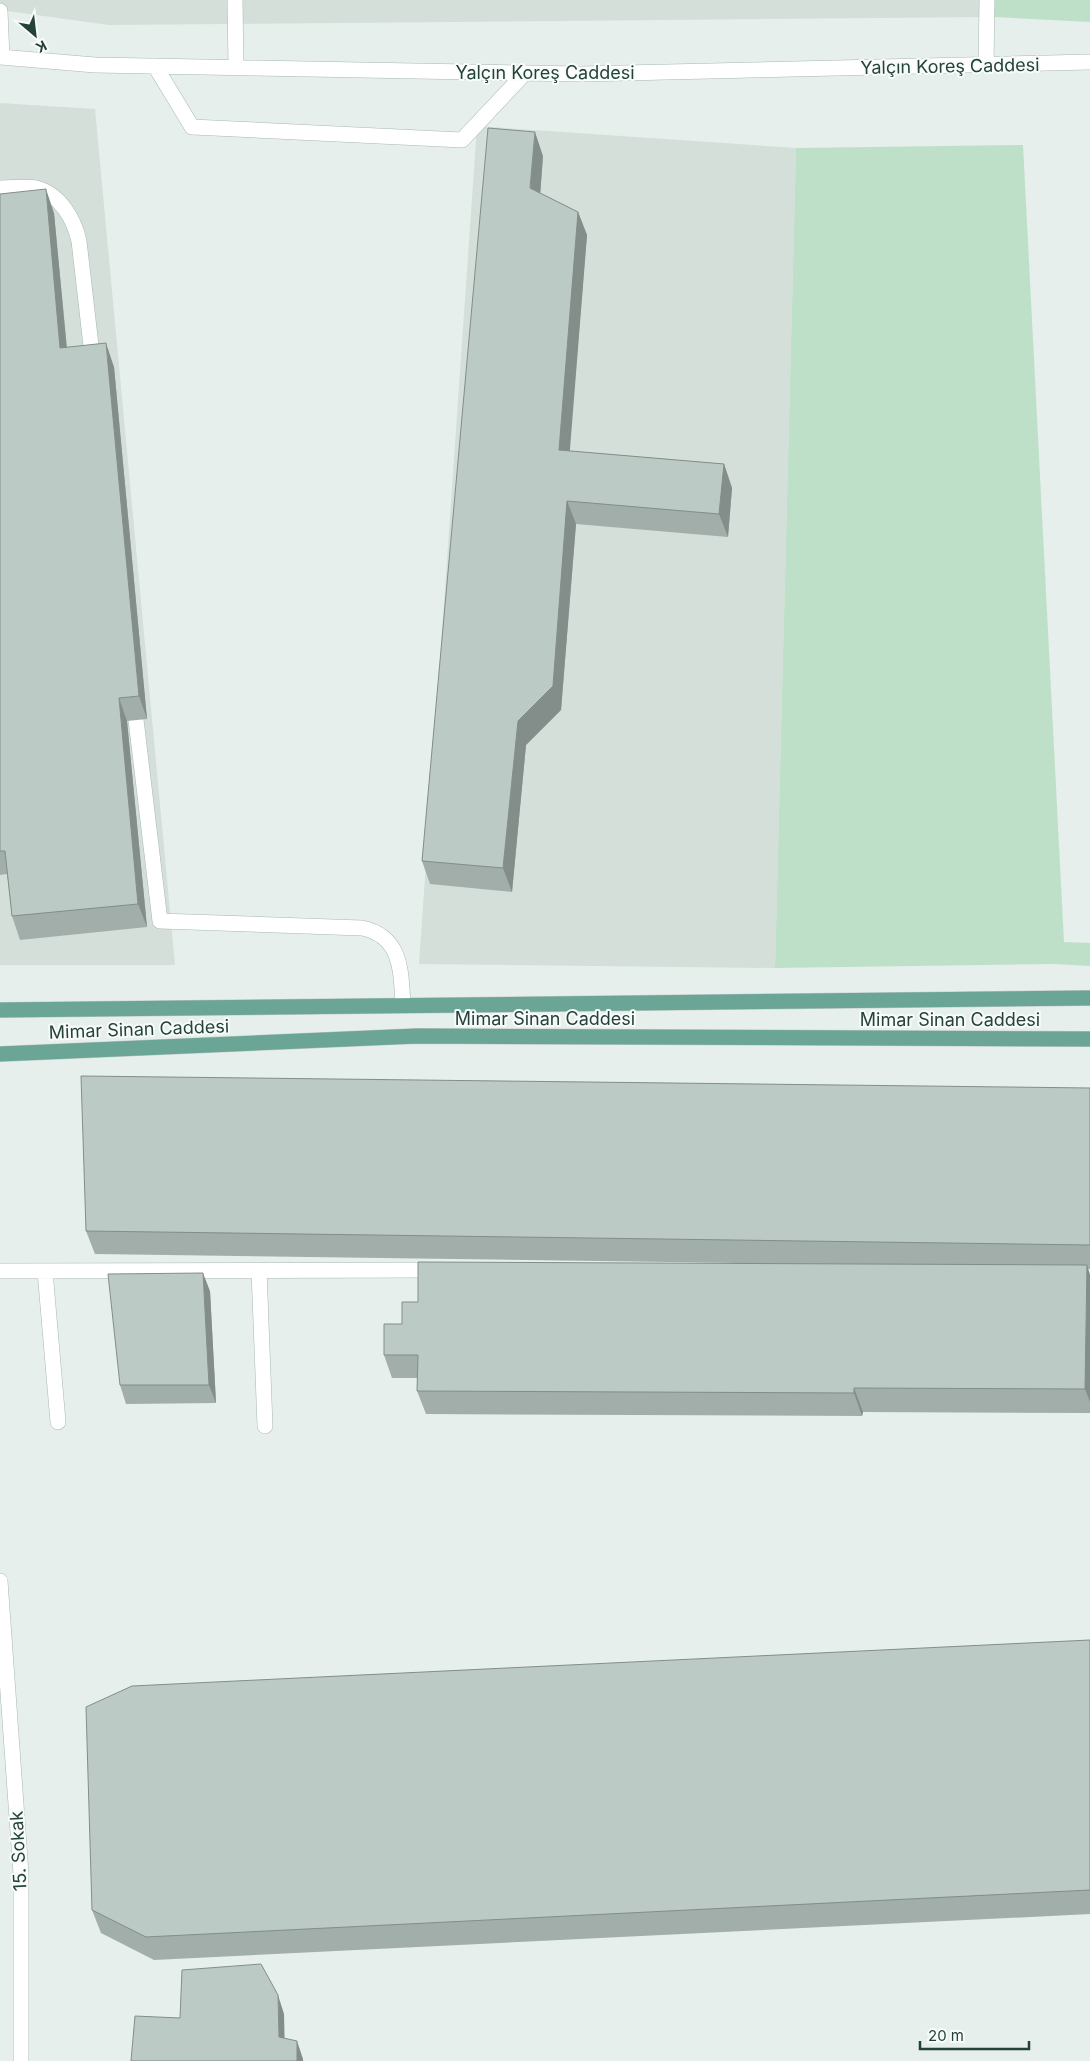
<svg xmlns="http://www.w3.org/2000/svg" width="1090" height="2061" font-family="Inter,sans-serif">
  <style>
    .built { fill: #d4dfda }
    .green { fill: #bfe0c8 }
    .lines { fill: none; stroke-linecap: round; stroke-linejoin: round }
    .minor-casing { stroke: #a8b8b2; stroke-width: 16 }
    .major-casing { stroke: #c2cac8; stroke-width: 16 }
    .minor { stroke: #fff; stroke-width: 15 }
    .major { stroke: #6aa596; stroke-width: 15 }
    .wall { fill: #a1aea9 }
    .shaded-wall { fill: #838d89 }
    .building { fill: #bbcac4; stroke: #838d89 }
    .labels { text-anchor: middle; dominant-baseline: central; stroke-width: 4; stroke-linejoin: round; paint-order: stroke }
    .street-label { font-size: 18px; fill: #24423a; stroke: #f7fbf9 }
  </style>
  <rect width="100%" height="100%" fill="#e6efeb"/>
  <path class="built" d="M0 0H993L994 17 109 25 0 10Z
    M0 103 95 109 175 965H0Z
    M477 126 796 148 775 968 419 964Z"/>
  <path class="green" d="M993 0H1090V22L994 17Z
    M1023 145 1064 942 1090 943V966L1054 964 775 968 796 148Z"/>
  <g class="lines">
    <defs>
      <path id="minor" d="M235 0 236 68
        M0 11 2 57
        M0 57 95 65 581 74 1090 62
        M986 65 987 0
        M155 66 192 127 462 140 525 73
        M0 188C11 188 25 186 36 188 60 194 74 219 79 241L93 363
        M136 720 160 921 362 928C402 936 401 972 403 1005
        M259 1270 265 1426
        M0 1271 439 1270
        M45 1271 58 1422
        M0 1581 21 1874V2061"/>
      <path id="major" d="M0 1010 1090 998
        M0 1054 417 1036 1090 1039"/>
    </defs>
    <use href="#minor" class="minor-casing"/>
    <use href="#major" class="major-casing"/>
    <use href="#minor" class="minor"/>
    <use href="#major" class="major"/>
  </g>
  <path class="wall" d="M543 156 540 193 578 212 587 235 569 451 724 464 732 488 728 537 576 524 561 710 526 745 512 892 430 884 422 861Z
    M0 194 54 213 67 348 114 367 147 719 127 721 147 927 20 940 12 916 7 874 0 875Z
    M1090 1088V1269H1088L1090 1275V1413L863 1412 862 1416 426 1414 417 1391V1378H392L384 1355 402 1324 418 1302 738 1263 95 1254 86 1231Z
    M210 1291 216 1403 126 1404 120 1385Z
    M1090 1640V1914L154 1960 101 1933 92 1910Z"/>
  <path class="shaded-wall" d="M535 132 543 156 539 211 530 188Z
    M46 189 54 213 69 372 60 348Z
    M578 212 587 235 568 474 559 450Z
    M106 343 114 367 147 719 139 696Z
    M724 464 732 488 728 537 719 514Z
    M567 501 576 524 561 710 526 745 512 892 503 868 518 721Z
    M119 698 127 721 147 927 138 904Z
    M1087 1265 1090 1275V1402L1085 1389Z
    M203 1273 210 1291 216 1403 209 1385Z
    M854 1388 863 1412 862 1416 854 1393Z
    M278 1995 284 2014 285 2056 279 2037Z
    M297 2041 303 2059V2061H297Z"/>
  <path class="building" d="M488 128 535 132 530 188 578 212 559 450 724 464 719 514 567 501 553 686 518 721 503 868 422 861Z
    M46 189 60 348 106 343 139 696 119 698 138 904 12 916 5 851H0V194Z
    M81 1076 1090 1088V1245L86 1231Z
    M418 1262 1087 1265 1085 1389 854 1388V1393L417 1391 418 1355H384V1324H402V1302H418Z
    M203 1273 209 1385H120L108 1274Z
    M1090 1640V1890L146 1937 92 1910 86 1707 132 1686Z
    M261 1964 278 1995 279 2037 297 2041V2061H131L135 2016 180 2018 182 1970Z"/>
  <g class="labels">
    <g class="street-label">
      <text transform="translate(950 66) rotate(-1)">Yalçın Koreş Caddesi</text>
      <text x="545" y="72">Yalçın Koreş Caddesi</text>
      <text x="545" y="1018">Mimar Sinan Caddesi</text>
      <text x="950" y="1019">Mimar Sinan Caddesi</text>
      <text transform="translate(139 1029) rotate(-2)">Mimar Sinan Caddesi</text>
      <text transform="translate(18 1851) rotate(-93)">15. Sokak</text>
    </g>
  </g>
  <g transform="translate(35 35) rotate(152)" stroke="#f7fbf9" stroke-width="4" paint-order="stroke">
  <path d="M0-4L9 19L0 12L-9 19Z" fill="#24423a"/>
  <text y="-8" font-size="14" font-weight="bold" text-anchor="middle" fill="#24423a">K</text>
  </g>
  <path d="M920 2041v8h109v-8" fill="none" stroke="#24423a" stroke-width="2.5"/>
  <text x="928" y="2041" font-size="15" fill="#24423a" stroke="#f7fbf9" stroke-width="4" paint-order="stroke">20 m</text>
</svg>
